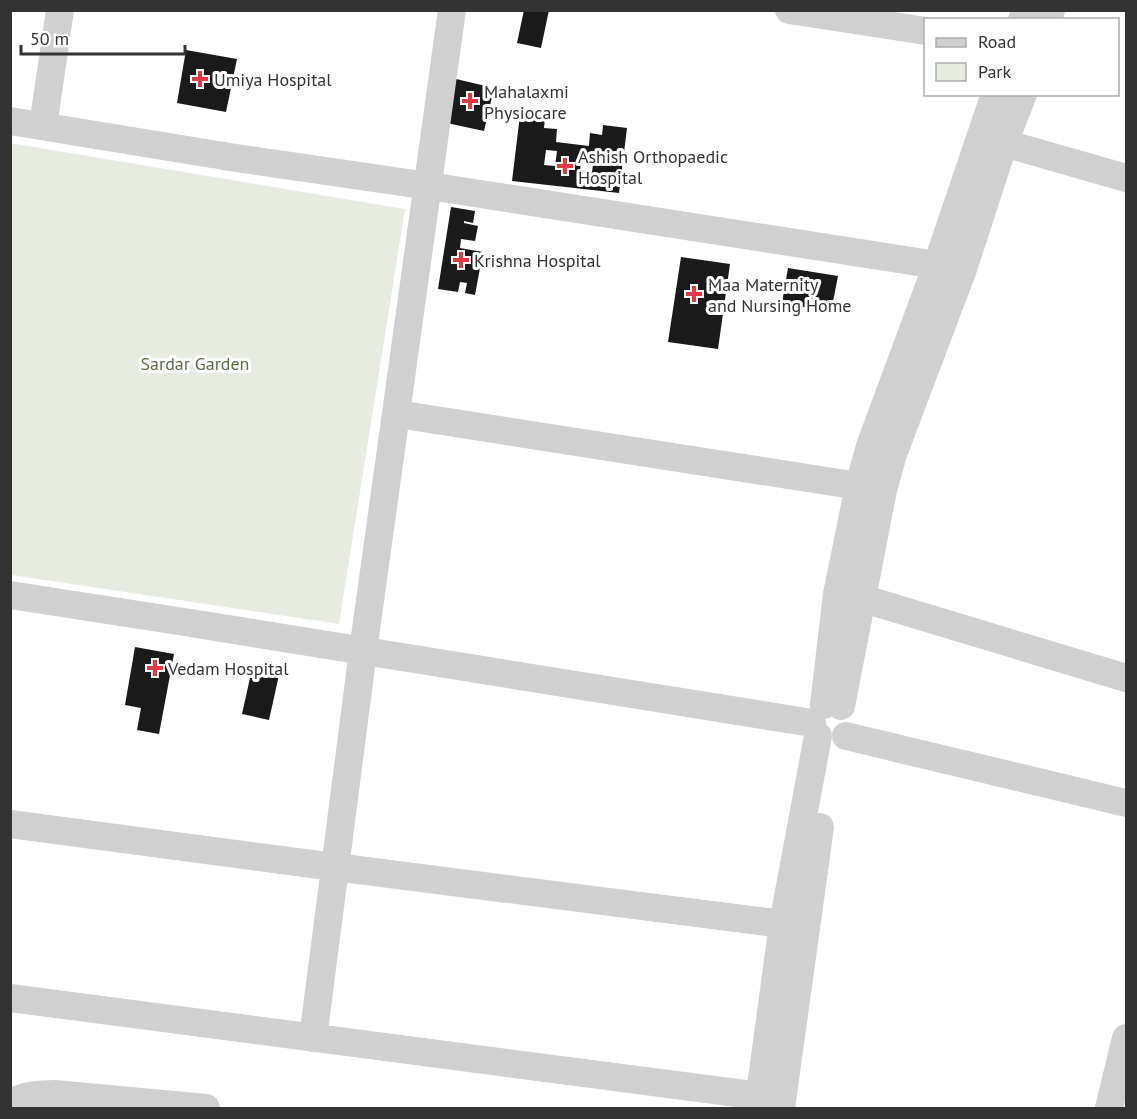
<svg xmlns="http://www.w3.org/2000/svg" width="1137" height="1119" font-family="'PT Sans',sans-serif">
  <style>
    .green { fill: #e6ecdf }
    .building { fill: #1a1a1a; fill-rule: evenodd }
    .lines { fill: none; stroke-linecap: round; stroke-linejoin: round }
    .minor { stroke: #d0d0d0; stroke-width: 28 }
    .poi-dot { fill: #e63946; stroke: #fff; stroke-width: 2 }
    .labels { text-anchor: middle; dominant-baseline: central; stroke-width: 6; stroke-linejoin: round; paint-order: stroke }
    .poi-label { font-size: 18px; fill: #333; stroke: #fff; text-anchor: start }
    .park-label { font-size: 18px; fill: #56703f; stroke: #fff }
  </style>
  <rect width="100%" height="100%" fill="#fff"/>
  <path class="green" d="M10 143 405 209 339 624 11 575Z"/>
  <path class="building" d="M524 10H549L541 48 517 43Z
    M186 50 237 59 226 112 177 103Z
    M452 78 494 88 484 131 442 122Z
    M520 115 545 118 544 128 557 129 556 142 589 146 590 133 602 135 603 125 627 128 619 193 512 181ZM546 150 557 151 555 166 544 165ZM582 155 594 157 592 172 580 170Z
    M451 207 475 211 473 223 464 221V223L478 226 475 241 461 239 460 248 483 252 475 295 465 293 467 283 460 282 458 292 438 289Z
    M681 257 730 264 718 349 668 342Z
    M788 268 838 276 831 312 782 303Z
    M135 647 174 654 159 734 137 730 141 708 125 705Z
    M252 669 279 675 269 720 242 714Z"/>
  <g class="lines">
    <path class="minor" d="M789 10 926 31
      M1022 20 1025 10
      M1048 20 1051 10
      M10 121 236 158 429 186 963 269
      M43 126 60 10
      M1004 143 1126 178
      M397 414 878 489
      M10 595 178 621 812 723
      M861 598 1126 678
      M824 705 837 594 859 486 870 446 937 265 995 94
      M841 706 883 490 893 454 963 269 1004 143 1023 94
      M846 736 1126 803
      M10 824 335 867 783 924
      M10 998 760 1096
      M313 1038 363 651 452 10
      M10 1103C24 1095 40 1094 55 1094L206 1108
      M758 1108 783 924 818 736
      M781 1108 820 827
      M1109 1108 1126 1038"/>
  </g>
  <g class="poi-dot">
    <path d="M197 70h6v6h6v6h-6v6h-6v-6h-6v-6h6z"/>
    <path d="M467 92h6v6h6v6h-6v6h-6v-6h-6v-6h6z"/>
    <path d="M562 157h6v6h6v6h-6v6h-6v-6h-6v-6h6z"/>
    <path d="M458 251h6v6h6v6h-6v6h-6v-6h-6v-6h6z"/>
    <path d="M691 285h6v6h6v6h-6v6h-6v-6h-6v-6h6z"/>
    <path d="M152 659h6v6h6v6h-6v6h-6v-6h-6v-6h6z"/>
  </g>
  <g class="labels">
    <g class="poi-label">
      <text x="214" y="79">Umiya Hospital</text>
      <text x="484" y="91">Mahalaxmi<tspan x="484" dy="21">Physiocare</tspan></text>
      <text x="578" y="156">Ashish Orthopaedic<tspan x="578" dy="21">Hospital</tspan></text>
      <text x="474" y="260">Krishna Hospital</text>
      <text x="708" y="284">Maa Maternity<tspan x="708" dy="21">and Nursing Home</tspan></text>
      <text x="168" y="668">Vedam Hospital</text>
    </g>
    <g class="park-label">
      <text x="195" y="363">Sardar Garden</text>
    </g>
  </g>
  <rect width="1137" height="1119" fill="none" stroke="#333333" stroke-width="24"/>
  <rect x="924" y="18" width="195" height="78" fill="#ffffff" stroke="#adadad" stroke-width="1.5"/>
  <rect x="936" y="38" width="30" height="9" fill="#d0d0d0" stroke="#adadad" stroke-width="1.5"/>
  <text x="978" y="48" font-size="18" fill="#333333">Road</text>
  <rect x="936" y="63" width="30" height="18" fill="#e6ecdf" stroke="#adadad" stroke-width="1.5"/>
  <text x="978" y="78" font-size="18" fill="#333333">Park</text>
  <path d="M21 45v9h164v-9" fill="none" stroke="#333333" stroke-width="3"/>
  <text x="30" y="45" font-size="18" fill="#333333" stroke="#ffffff" stroke-width="4.5" paint-order="stroke">50 m</text>
</svg>
